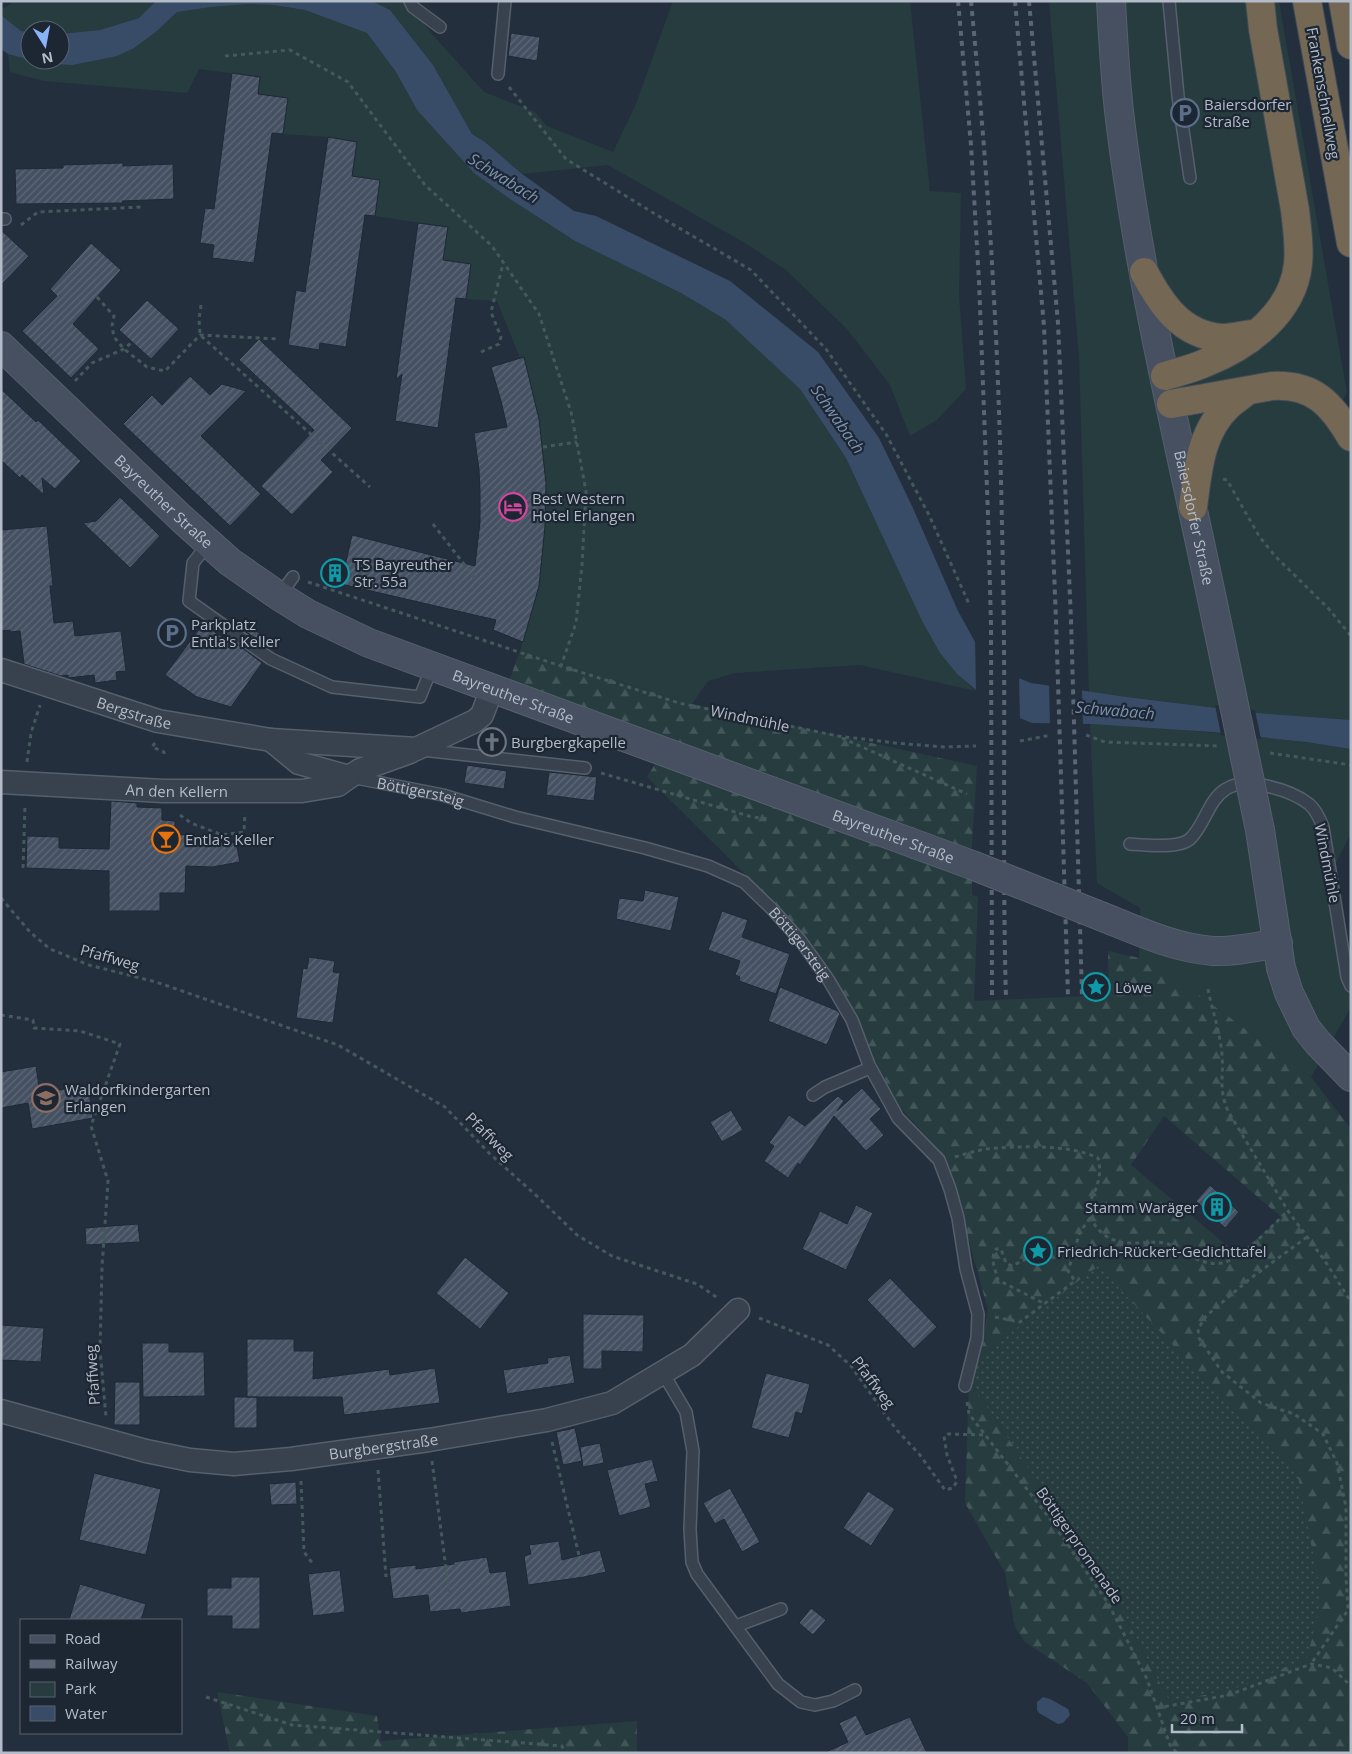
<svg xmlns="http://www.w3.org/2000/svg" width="1352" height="1754" font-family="'Open Sans',sans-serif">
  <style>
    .green { fill: #263c3f }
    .forest { fill: url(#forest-firs); fill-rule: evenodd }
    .garden { fill: url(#garden-dots) }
    .water { fill: #394c67 }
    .pier { fill: #242f3e }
    .building { fill: url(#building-hatch); stroke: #1f2835 }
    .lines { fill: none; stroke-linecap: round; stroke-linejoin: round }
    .lane-casing { stroke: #565f6c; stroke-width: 14 }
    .street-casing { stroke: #565f6c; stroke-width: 25 }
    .secondary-casing { stroke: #565f6c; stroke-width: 30 }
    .highway-casing { stroke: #434c59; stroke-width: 30 }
    .path { stroke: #44595c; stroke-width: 3; stroke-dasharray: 4 4; stroke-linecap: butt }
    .lane { stroke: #38414e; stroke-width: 11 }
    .street { stroke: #38414e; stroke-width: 22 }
    .secondary { stroke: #465061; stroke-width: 28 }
    .highway { stroke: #746855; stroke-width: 28 }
    .rail { stroke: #5a6575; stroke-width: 4; stroke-dasharray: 5 5; stroke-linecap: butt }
    .secondary-bridge-casing { stroke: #565f6c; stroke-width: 30; stroke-linecap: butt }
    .secondary-bridge { stroke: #465061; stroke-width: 28 }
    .labels { text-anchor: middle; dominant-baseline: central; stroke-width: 4.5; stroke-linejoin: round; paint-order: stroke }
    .street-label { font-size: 15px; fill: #b4bcc9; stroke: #1d2633 }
    .poi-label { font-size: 15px; fill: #b4bcc9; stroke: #1d2633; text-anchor: start }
    .water-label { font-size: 16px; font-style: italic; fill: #7c92b1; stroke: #1d2633 }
  </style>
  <defs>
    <pattern id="forest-firs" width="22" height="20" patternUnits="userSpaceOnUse" patternTransform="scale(1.25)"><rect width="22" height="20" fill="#263c3f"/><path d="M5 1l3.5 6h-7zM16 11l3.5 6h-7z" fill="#435659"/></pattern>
    <pattern id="garden-dots" width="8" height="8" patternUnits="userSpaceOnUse" patternTransform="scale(1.25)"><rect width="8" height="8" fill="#263c3f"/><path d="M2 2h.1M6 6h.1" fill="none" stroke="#435659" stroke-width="1.8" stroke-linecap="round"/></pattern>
    <pattern id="building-hatch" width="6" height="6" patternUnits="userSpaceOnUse" patternTransform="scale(1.25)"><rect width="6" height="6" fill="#455162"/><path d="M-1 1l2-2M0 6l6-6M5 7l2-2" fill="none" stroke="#5d6877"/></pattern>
  </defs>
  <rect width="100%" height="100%" fill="#242f3e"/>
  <path class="green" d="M15 1H156L139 18 100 30 60 34V30L21 31 1 15V10Z
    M372 1H407L432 34 484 92 535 112 547 126 613 152 636 104 673 1H910L930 191 961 193 959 296 966 389 937 420 910 436 890 385 847 329 786 270 745 243 608 165 522 174 485 142 472 134 433 65 390 10Z
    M1049 1H1279L1347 393 1339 406 1351 457V720L1257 713 1089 692 1079 357Z
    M248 4 274 5 305 10 367 33 396 72 417 110 474 173 507 197 575 241 681 293 726 320 767 356 800 389 846 458 922 621 940 653 957 674 976 691 860 665 735 673 708 681 692 704 520 651 539 586 545 526 546 483 539 419 524 357 520 358 497 301 466 299 471 264 443 260 448 227 375 216 352 176 357 142 328 137 283 134 288 99 258 94 260 77 199 69 187 93 44 81 10 72 8 54 45 64 73 65 88 62 157 31 177 12 211 7Z
    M1090 724C1177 729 1264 735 1351 749V833L1330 875 1351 992V1007L1311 1077 1195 992 1139 958 1140 908 1097 883Z"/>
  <path class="forest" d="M520 651 692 704 977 766 972 845V895L978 897 974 1001 1109 995 1108 951 1139 958 1195 992 1311 1077 1351 1129V1753H1128V1737L1087 1683 1025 1642 1015 1627 1005 1573 965 1503 969 1380 1115 1597 1170 1702 1099 1266 980 1356 988 1310 946 1158 897 1104 824 964 752 881 647 777 669 742 509 681ZM1164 1116 1281 1217 1238 1255 1131 1165Z
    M217 1692 377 1716 381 1741 637 1721V1753H230Z"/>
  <path class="garden" d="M1098 1266 1298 1477 1322 1599 1307 1658 1234 1689 1170 1702 1115 1597 969 1380 980 1356Z"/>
  <path class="water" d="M156 1H372L390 10 433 65 472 134 485 142 522 174 574 211 596 216 730 281 818 352 879 438 912 506 958 611 975 642 1004 672 1031 683 1127 697 1257 713 1351 720V749L1306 742 1213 732 1090 724 1032 723 1000 710 957 674 940 653 922 621 846 458 800 389 726 320 681 293 575 241 507 197 474 173 417 110 396 72 367 33 305 10 274 5 248 4 211 7 177 12 157 31 134 48 117 56 73 65 45 64 8 54 1 49V15L21 31 30 32V60H60V34L100 30 139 18Z
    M1043 1697 1050 1699 1068 1709 1070 1715 1063 1723 1058 1724 1039 1713 1037 1710V1702Z"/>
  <path class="pier" d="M975 637 1005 670 1019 676 1020 721 998 712 976 694Z
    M1049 683 1082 688 1083 726 1050 725Z
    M1215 705 1255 710 1261 739 1221 735Z"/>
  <path class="building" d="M511 33 540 37 537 61 508 56Z
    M232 73 260 77 258 94 288 98 283 134 272 133 254 263 212 258 214 245 200 243 205 208 214 209Z
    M328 137 357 142 352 176 380 180 375 216 365 215 346 347 320 343 319 350 288 345 296 290 305 292Z
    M123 163V166L173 164 174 199 122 201 123 203 16 204 15 169 63 168V165Z
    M418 223 448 227 443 260 471 264 466 299 456 298 438 428 395 421 402 374 396 380Z
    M1 230 29 256 1 285Z
    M91 243 121 270 73 324 99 349 71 378 22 331 57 296 50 289Z
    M147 300 179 329 151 359 119 330Z
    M259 339 352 428 321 460 333 472 292 515 261 486 314 430 239 360Z
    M524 357 539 419 546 483 545 526 539 586 523 642 493 630 496 620 341 584 352 535 475 566 480 522V491L479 470 474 433 507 427 501 401 491 367Z
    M190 376 210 395 222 384 246 391 201 436 261 494 230 526 123 424 152 395 162 405Z
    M1 389 36 422 38 420 81 461 55 489 42 478 44 495 22 475 20 478 1 460Z
    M120 497 160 536 130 568 83 523 96 521Z
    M47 526 53 586H50L54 623 73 621 75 636 121 631 126 671 116 672 117 680 95 683 94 675 68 678V675L61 676 24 664 20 631 10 632V630L1 631V530Z
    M203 624 234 645 236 643 262 663 231 707 197 697 165 675Z
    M248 626 270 640 266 646 245 631Z
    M467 765 507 771 504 789 464 783Z
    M549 772 597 777 594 801 546 795Z
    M111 801 137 803V807L162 808V820L175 821V834L187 835V845L212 842V846L236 842 240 862 212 867 186 866 185 893H160V911H109V871L26 868 27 836 59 837V848L109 849Z
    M645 890 679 897 671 931 616 919 619 898 643 901Z
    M722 911 748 920 742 937 790 954 776 994 739 981 740 977 735 975 740 961 708 950Z
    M309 957 335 961 333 972 340 973 333 1023 296 1018 303 968 307 969Z
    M780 987 838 1011 840 1014 827 1045 768 1021Z
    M36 1066 40 1093 88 1085 93 1118 32 1129 28 1103 1 1108V1072Z
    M862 1088 881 1109 870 1119 884 1135 866 1151 834 1116 800 1165 798 1163 788 1178 764 1161 774 1146 769 1143 789 1115 805 1126 838 1096 844 1101 837 1111Z
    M731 1110 743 1130 722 1142 710 1122Z
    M1210 1185 1239 1212 1225 1228 1196 1201Z
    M856 1205 873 1213 846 1270 802 1249 820 1211 847 1224Z
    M138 1224 140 1242 86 1245 85 1228Z
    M465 1257 509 1293 480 1329 436 1293Z
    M890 1278 937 1327 914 1349 867 1300Z
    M583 1314 644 1315 643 1352 602 1351V1369H583Z
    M1 1325 44 1328 41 1362 1 1360Z
    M247 1339H294V1351H314L313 1379 389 1369 390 1375 435 1368 440 1403 344 1415 342 1397H247Z
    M142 1343H169V1352H204L205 1396 143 1397Z
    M570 1355 575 1383 507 1394 503 1370 548 1363 547 1358Z
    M766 1373 810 1384 802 1414 796 1412 789 1438 751 1428Z
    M115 1382H140V1425H114Z
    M234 1397H257V1428H234Z
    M575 1428 582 1461 563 1465 556 1432Z
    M600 1443 604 1463 583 1467 580 1447Z
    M652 1459 658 1481 645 1484 651 1507 619 1516 607 1470Z
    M94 1473 161 1489 146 1555 79 1540Z
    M296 1482 297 1504 271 1505 269 1484Z
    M730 1488 760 1542 742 1552 724 1519 715 1524 703 1503Z
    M868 1491 895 1509 871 1546 843 1528Z
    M559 1541 562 1560 600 1550 606 1572 584 1577 528 1585 524 1556 531 1554 529 1545Z
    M487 1557 490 1573 506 1571 511 1606 461 1613 460 1609 430 1612 428 1595 393 1599 389 1568 416 1565V1569L454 1564V1562Z
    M340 1570 345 1612 313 1616 308 1574Z
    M231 1577H260V1629H232V1616H207V1588H231Z
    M80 1584 146 1604 141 1620H69Z
    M811 1608 826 1620 813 1635 799 1623Z
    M856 1715 866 1735 910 1717 927 1753H824L848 1742 839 1723Z"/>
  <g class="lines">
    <defs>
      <g id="lane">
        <path d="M410 1 413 7 440 27"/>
        <path d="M1169 1 1178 96 1190 178"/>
        <path d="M498 74 505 1"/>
        <path d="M1 219H5"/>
        <path d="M208 544 193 563 189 601 271 659 332 687 420 697 432 667"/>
        <path d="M279 596 293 577"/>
        <path d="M422 750 585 768"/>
        <path id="s1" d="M351 777 443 795 515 817 645 848 708 866 744 882 773 910 800 940 828 979 852 1020 869 1065 898 1118 939 1160 950 1189 958 1218 966 1269 978 1314 977 1338 965 1386"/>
        <path d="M1130 844C1144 845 1179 849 1190 839 1205 825 1208 800 1226 789 1246 776 1291 790 1309 804 1316 810 1320 819 1323 827L1347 977 1351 986"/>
        <path d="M813 1095 825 1087 870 1068"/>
        <path d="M663 1373 686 1412 693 1451 690 1529 692 1562 697 1574 778 1684 801 1702 815 1705 833 1701 855 1690"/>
        <path d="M736 1626 781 1609"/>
      </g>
      <g id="street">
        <path id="s2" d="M1 670 158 721 271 740 416 749 475 721 482 715 492 689"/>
        <path d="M271 740 299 763 349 777 360 770 410 752"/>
        <path id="s3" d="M1 782 163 791H302L338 785 349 777"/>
        <path id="s4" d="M1 1411 146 1451 190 1460 234 1464 291 1459 429 1440 547 1420 612 1403 692 1355 738 1310"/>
      </g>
      <g id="secondary">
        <path id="s5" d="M1111 1C1113 38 1115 74 1119 111 1139 283 1182 453 1217 623"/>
        <path id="s6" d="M1 346 182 519 230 562 279 596 308 614 369 643 972 865"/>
        <path d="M1260 830 1281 968 1289 993 1306 1028 1318 1043 1351 1077"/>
        <path d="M1103 917C1138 931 1174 948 1213 951 1234 952 1256 947 1278 943"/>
      </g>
      <path id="highway" d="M1307 1 1351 243
        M1343 1 1351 45
        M1144 272C1161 304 1181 335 1222 338 1232 338 1243 335 1253 334
        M1165 376C1178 372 1192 369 1205 363 1248 346 1293 313 1298 264 1300 246 1297 228 1295 210L1263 29 1260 1
        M1171 404 1272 386C1313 384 1331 403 1351 437
        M1193 507C1198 470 1200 432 1229 405 1235 400 1241 396 1247 391"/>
    </defs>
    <use href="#lane" class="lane-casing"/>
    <use href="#street" class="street-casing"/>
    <use href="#secondary" class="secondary-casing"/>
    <use href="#highway" class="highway-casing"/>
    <path class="path" d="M225 56 290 50 348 82 425 185 492 246 539 314 571 412 586 491 582 565 576 623 561 666
      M509 87 566 159 655 214 751 270 826 349 886 434 929 515 970 606
      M21 225 38 212 141 207
      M97 297 114 316 112 326 114 337 124 349 147 367 165 371 200 335 279 339
      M201 305 199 319 200 335 370 487
      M481 352 499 344 501 337 491 312 503 264
      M75 381 92 363 124 349 132 342
      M543 447 577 442
      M1223 479 1227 480 1259 536 1275 556 1328 608 1351 636
      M433 524 474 577
      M308 582 561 666 679 703 838 736 895 743 944 747 976 746
      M1086 735 1105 742 1218 746
      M842 738 967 794
      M1020 741 1051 735
      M155 743 152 747 164 752V755
      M1270 753 1351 765
      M27 762 31 733 40 705
      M601 773 752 817 768 819
      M180 815 191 823 217 833 221 835 244 832 245 813
      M221 835 226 861
      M23 868 25 806
      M1 898 30 932 50 949 89 965 156 982 338 1045 445 1107 490 1154 539 1198 577 1235 612 1256 697 1284 718 1298
      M1208 989C1212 1010 1220 1032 1222 1054 1224 1077 1218 1088 1228 1111L1288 1211 1325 1261 1351 1302
      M1 1015 33 1020 34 1028 80 1031 120 1044 91 1126 108 1181 102 1267 100 1350 106 1417
      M955 1157C965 1154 975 1151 986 1149 1016 1146 1071 1144 1098 1158 1103 1176 1096 1192 1086 1207 1093 1228 1107 1243 1130 1243 1143 1244 1156 1240 1168 1244 1186 1251 1201 1267 1222 1263 1245 1257 1270 1227 1288 1211
      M1307 1237 1251 1278 1206 1316 1198 1329 1199 1338 1222 1372 1261 1403 1294 1414 1323 1434 1337 1463 1346 1507V1577L1348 1610 1311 1664
      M1032 1253 1026 1259 1012 1266 1006 1263 1001 1249H996C989 1259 996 1270 998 1280L1045 1304
      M995 1317 1020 1322 1075 1281 1068 1271 1080 1232 1090 1218
      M759 1318 828 1345 851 1366 895 1428 920 1455 945 1490 953 1488 957 1481 947 1455 944 1436 948 1434 987 1435
      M967 1402 969 1414 1050 1519 1108 1603 1147 1679 1170 1745 1177 1753
      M552 1442 582 1568 577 1571
      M432 1461 449 1592
      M378 1470 386 1577
      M301 1481 304 1552 313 1564
      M206 1697 292 1725 562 1746 565 1753
      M1157 1708 1229 1695 1311 1664 1332 1668 1351 1686"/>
    <use href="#lane" class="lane"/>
    <use href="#street" class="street"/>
    <use href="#secondary" class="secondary"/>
    <use href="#highway" class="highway"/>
    <path class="rail" d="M958 1 971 145 979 281 988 515 991 624 992 1000
      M971 1C980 95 988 188 993 282 999 378 1001 476 1003 573 1006 715 1002 857 1006 999
      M1015 1 1044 326 1056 620 1068 996
      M1029 1 1058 323 1071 620 1082 996"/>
    <defs>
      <path id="secondary-bridge" d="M1217 623 1260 830
        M972 865 1103 917"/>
    </defs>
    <use href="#secondary-bridge" class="secondary-bridge-casing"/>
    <use href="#secondary-bridge" class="secondary-bridge"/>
  </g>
  <defs>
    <symbol id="parking-ring" viewBox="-11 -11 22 22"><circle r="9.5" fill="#1d2633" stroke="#5c6f8a" stroke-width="1.5"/><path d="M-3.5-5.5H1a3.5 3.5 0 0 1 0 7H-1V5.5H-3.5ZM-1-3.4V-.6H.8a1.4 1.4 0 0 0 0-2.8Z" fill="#5c6f8a"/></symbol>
    <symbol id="hotel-ring" viewBox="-11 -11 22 22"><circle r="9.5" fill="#1d2633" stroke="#d1479c" stroke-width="1.5"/><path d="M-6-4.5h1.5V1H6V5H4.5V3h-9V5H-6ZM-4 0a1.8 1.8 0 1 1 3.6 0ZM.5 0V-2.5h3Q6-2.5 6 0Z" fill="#d1479c"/></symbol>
    <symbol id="building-ring" viewBox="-11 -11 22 22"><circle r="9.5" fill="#1d2633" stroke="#0f9aa8" stroke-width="1.5"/><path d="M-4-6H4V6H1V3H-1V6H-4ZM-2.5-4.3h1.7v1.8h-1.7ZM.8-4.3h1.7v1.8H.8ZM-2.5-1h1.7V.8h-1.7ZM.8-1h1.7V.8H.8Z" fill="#0f9aa8"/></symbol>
    <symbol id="church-ring" viewBox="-11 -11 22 22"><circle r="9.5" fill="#1d2633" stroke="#6b7280" stroke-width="1.5"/><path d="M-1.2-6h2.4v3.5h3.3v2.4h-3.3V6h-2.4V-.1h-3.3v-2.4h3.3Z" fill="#6b7280"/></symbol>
    <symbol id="bar-ring" viewBox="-11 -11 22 22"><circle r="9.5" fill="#1d2633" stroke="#e8710a" stroke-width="1.5"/><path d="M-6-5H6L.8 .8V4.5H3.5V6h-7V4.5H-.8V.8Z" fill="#e8710a"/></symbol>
    <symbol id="sight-ring" viewBox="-11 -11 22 22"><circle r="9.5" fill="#1d2633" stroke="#0f9aa8" stroke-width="1.5"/><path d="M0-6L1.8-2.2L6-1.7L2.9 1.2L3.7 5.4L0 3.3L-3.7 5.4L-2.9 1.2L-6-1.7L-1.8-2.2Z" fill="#0f9aa8"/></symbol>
    <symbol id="school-ring" viewBox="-11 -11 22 22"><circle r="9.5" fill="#1d2633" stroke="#8d6e63" stroke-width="1.5"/><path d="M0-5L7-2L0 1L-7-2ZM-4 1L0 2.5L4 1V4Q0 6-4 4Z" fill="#8d6e63"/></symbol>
  </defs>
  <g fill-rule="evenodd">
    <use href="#parking-ring" x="1169" y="97" width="32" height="32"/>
    <use href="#hotel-ring" x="497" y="491" width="32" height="32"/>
    <use href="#building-ring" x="319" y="557" width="32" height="32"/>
    <use href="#parking-ring" x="156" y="617" width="32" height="32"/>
    <use href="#church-ring" x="476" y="726" width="32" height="32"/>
    <use href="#bar-ring" x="150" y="823" width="32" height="32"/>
    <use href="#sight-ring" x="1080" y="971" width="32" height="32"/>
    <use href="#school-ring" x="30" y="1082" width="32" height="32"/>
    <use href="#building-ring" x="1201" y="1191" width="32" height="32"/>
    <use href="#sight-ring" x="1022" y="1235" width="32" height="32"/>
  </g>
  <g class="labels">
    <g class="street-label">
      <text transform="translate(1324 93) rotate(80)">Frankenschnellweg</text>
      <text stroke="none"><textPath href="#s6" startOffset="225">Bayreuther Straße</textPath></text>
      <text stroke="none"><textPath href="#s5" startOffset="524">Baiersdorfer Straße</textPath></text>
      <text stroke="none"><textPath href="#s6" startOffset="630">Bayreuther Straße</textPath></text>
      <text stroke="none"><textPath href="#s2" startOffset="140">Bergstraße</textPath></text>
      <text transform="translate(750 718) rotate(12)">Windmühle</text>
      <text stroke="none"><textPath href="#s3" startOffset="176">An den Kellern</textPath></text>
      <text stroke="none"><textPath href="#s1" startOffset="71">Böttigersteig</textPath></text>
      <text stroke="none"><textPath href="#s6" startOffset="1035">Bayreuther Straße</textPath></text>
      <text transform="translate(1328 863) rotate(79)">Windmühle</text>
      <text stroke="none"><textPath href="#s1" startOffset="491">Böttigersteig</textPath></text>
      <text transform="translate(110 957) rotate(16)">Pfaffweg</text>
      <text transform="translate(490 1136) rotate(45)">Pfaffweg</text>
      <text transform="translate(92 1375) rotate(-94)">Pfaffweg</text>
      <text transform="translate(874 1382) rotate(53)">Pfaffweg</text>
      <text stroke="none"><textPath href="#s4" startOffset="390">Burgbergstraße</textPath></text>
      <text transform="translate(1080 1545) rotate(55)">Böttigerpromenade</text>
    </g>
    <g class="poi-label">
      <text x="1204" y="104">Baiersdorfer<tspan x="1204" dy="17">Straße</tspan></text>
      <text x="532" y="498">Best Western<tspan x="532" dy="17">Hotel Erlangen</tspan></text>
      <text x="354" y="564">TS Bayreuther<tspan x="354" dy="17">Str. 55a</tspan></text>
      <text x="191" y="624">Parkplatz<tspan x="191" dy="17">Entla's Keller</tspan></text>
      <text x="511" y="742">Burgbergkapelle</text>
      <text x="185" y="839">Entla's Keller</text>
      <text x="1115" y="987">Löwe</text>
      <text x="65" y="1089">Waldorfkindergarten<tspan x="65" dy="17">Erlangen</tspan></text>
      <text x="1198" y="1207" text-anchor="end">Stamm Waräger</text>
      <text x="1057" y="1251">Friedrich-Rückert-Gedichttafel</text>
    </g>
    <g class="water-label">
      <text transform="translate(504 178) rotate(32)">Schwabach</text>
      <text transform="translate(838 419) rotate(55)">Schwabach</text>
      <text transform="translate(1115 710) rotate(5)">Schwabach</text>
    </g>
  </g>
  <rect width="1352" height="1754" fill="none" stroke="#b4bcc9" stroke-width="5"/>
  <rect x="20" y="1619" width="162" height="115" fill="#1d2633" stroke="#59626f"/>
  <rect x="30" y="1635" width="25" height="8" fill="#465061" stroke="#59626f"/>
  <text x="65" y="1644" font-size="15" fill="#b4bcc9">Road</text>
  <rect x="30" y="1660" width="25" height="8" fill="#5a6575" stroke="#59626f"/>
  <text x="65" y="1669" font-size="15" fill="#b4bcc9">Railway</text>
  <rect x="30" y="1682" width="25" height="15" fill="#263c3f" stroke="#59626f"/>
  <text x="65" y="1694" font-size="15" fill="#b4bcc9">Park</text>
  <rect x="30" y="1706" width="25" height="15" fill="#394c67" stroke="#59626f"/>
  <text x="65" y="1719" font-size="15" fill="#b4bcc9">Water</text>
  <g transform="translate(45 45) rotate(169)"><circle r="24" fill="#1d2633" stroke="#59626f"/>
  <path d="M0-4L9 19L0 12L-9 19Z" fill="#8ab4f8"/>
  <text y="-8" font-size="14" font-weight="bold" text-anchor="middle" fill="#b4bcc9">N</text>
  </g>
  <path d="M1172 1724v8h70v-8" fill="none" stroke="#b4bcc9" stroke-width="2.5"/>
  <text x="1180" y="1724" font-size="15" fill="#b4bcc9" stroke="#1d2633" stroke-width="4" paint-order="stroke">20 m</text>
</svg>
